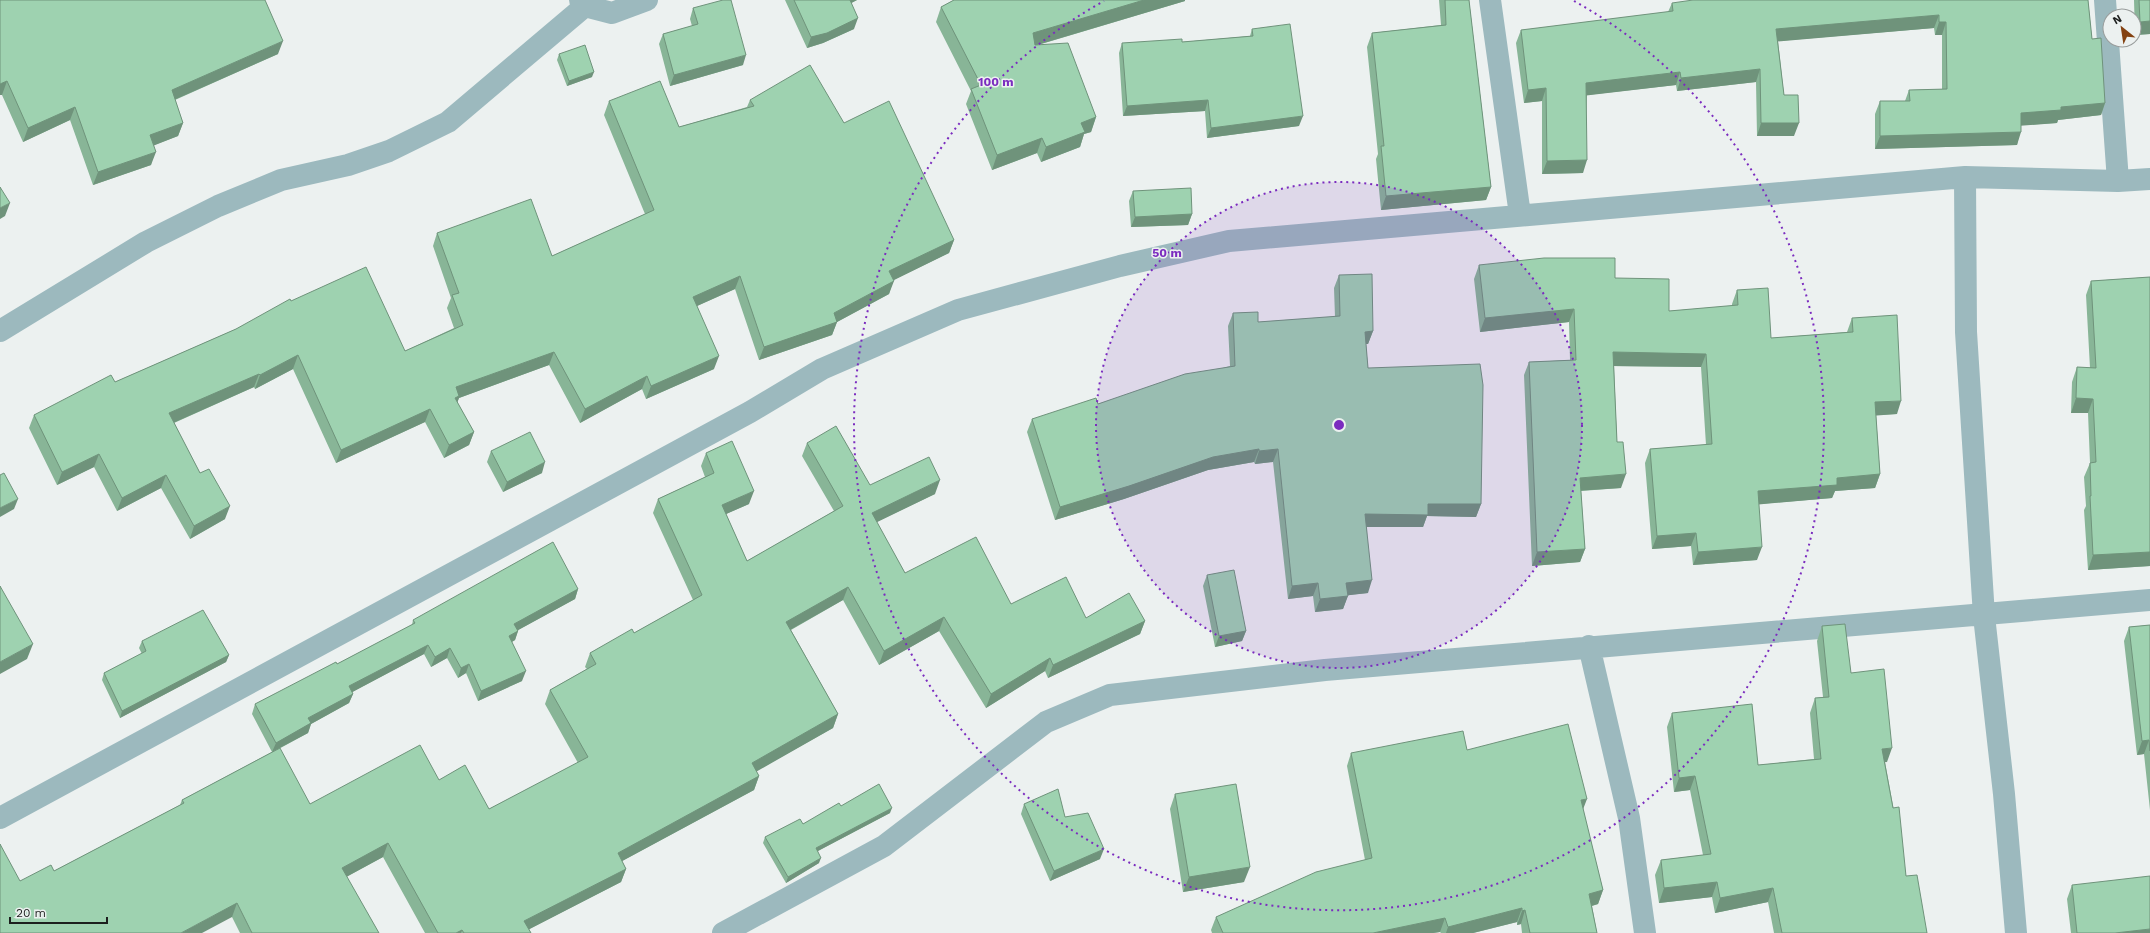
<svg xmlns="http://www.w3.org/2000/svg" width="2150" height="933" font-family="'Work Sans',sans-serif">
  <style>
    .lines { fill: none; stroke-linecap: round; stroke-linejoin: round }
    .minor { stroke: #9cb9be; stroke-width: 22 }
    .wall { fill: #88b597 }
    .shaded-wall { fill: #6f937b }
    .building { fill: #9ed2b0; stroke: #6f937b }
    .ring { fill: none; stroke: #7b2cbf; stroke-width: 2; stroke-dasharray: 2 4 }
    .centre { fill: #7b2cbf; stroke: #ecf1f0; stroke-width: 2 }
    .ring-label { font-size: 12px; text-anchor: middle; font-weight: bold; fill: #7b2cbf; stroke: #ecf1f0; stroke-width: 3; stroke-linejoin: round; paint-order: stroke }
  </style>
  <rect width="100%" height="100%" fill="#ecf1f0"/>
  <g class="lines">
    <path class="minor" d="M580 0 585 6 612 13 647 0
      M1490 0 1520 215
      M2105 0 2118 181
      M1965 177 1966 332 1984 616 2004 794 2016 933
      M0 331 146 242 218 206 281 180 348 165 389 151 448 122 585 6
      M1589 646 1629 818 1645 933
      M0 818 750 412 822 369 958 310 1120 266 1229 241 1965 177 2118 181 2150 179
      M723 933 884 846 1046 722 1110 695 1325 670 2150 600"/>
  </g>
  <path class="wall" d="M0 0 278 54 175 100 183 123 178 136 154 145 151 165 93 185 70 120 23 142 2 95Z
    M785 0H857L851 3 854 29 823 43 807 48Z
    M954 0H1185V1L1038 45 1096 117 1091 132 1084 134 1080 147 1041 162 1037 153 992 170 966 104 971 91 936 22 941 7Z
    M1439 0H1469L1491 187 1486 200 1381 210 1376 159 1378 154 1367 47 1372 33 1441 25Z
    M2088 0 2092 39 2105 103 2101 115 2058 120 2057 123 2021 125 2017 145 1875 149V114L1880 101H1905L1909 90 1942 89V35H1935L1934 28 1778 41 1784 95 1794 136H1757L1756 82 1677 91 1676 85 1587 95 1583 173 1542 174V101L1524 103 1516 43 1521 30 1668 12 1672 3Z
    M2134 0H2150V34L2135 35Z
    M693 8 743 65 670 86 659 44 663 34 692 26 690 19Z
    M1252 29 1299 126 1207 138 1205 111 1123 116 1119 53 1122 43 1182 42 1250 36Z
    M559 54 592 77 567 86 557 60Z
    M750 100 844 123 954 240 949 253 893 280 889 294 837 322 832 335 759 360 735 289 697 306 714 369 646 399 642 389 580 423 549 365 459 398 457 402 474 432 469 445 444 458 425 422 336 463 293 369 255 389 254 387 174 423 200 473 225 519 190 539 161 488 117 511 94 467 57 485 29 428 34 415 115 382 236 329 291 301 405 351 454 328 447 308 451 298 433 246 437 233 552 256 645 214 604 115 609 101 679 127 747 107Z
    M1133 191 1192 214 1188 225 1131 227 1129 201Z
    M1479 265 1615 278 1669 311 1732 306V304L1737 290 1771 338 1847 332 1852 318 1897 414 1876 415 1880 474 1875 488 1835 491 1832 498 1759 504 1757 560 1693 565 1691 546 1652 549 1645 463 1650 449 1706 445 1701 367 1614 366 1617 442 1621 488 1581 491 1585 549 1580 562 1532 566 1524 375 1529 362 1570 360 1569 322 1480 332 1474 279Z
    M1339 275 1373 331 1368 344H1366L1368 368 1481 504 1476 517 1427 516 1423 527H1367L1368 593 1348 595 1343 609 1315 612 1313 596 1288 599 1273 462 1255 464 1254 462 1208 470 1124 499 1055 520 1027 432 1032 419 1098 404 1230 366 1228 326 1233 313 1258 322 1335 317 1334 288Z
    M2150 277V566L2088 570 2084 510 2086 506 2084 477 2090 463 2088 413H2071L2072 382 2077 367 2090 368 2086 295 2091 281Z
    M807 443 870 485 935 494 876 522 905 573 1011 604 1086 618 1145 621 1140 634 1048 678 1045 671 986 708 939 631 879 665 843 600 791 630 838 714 833 728 756 771 759 776 754 790 622 861 626 869 621 882 529 929 531 933H425L383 857 346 877 379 933H240L232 917 20 881 54 871 180 805 182 800 272 752 252 714 255 704 337 664 412 625 413 620 578 589 575 599 518 630V631L515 640 512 642 522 681 478 701 466 673 458 678 447 658 431 667 424 654 352 692 353 694 349 703 311 724 308 733 275 751 310 804 439 780 489 809 578 763 545 704 550 690 587 669 585 667 590 653 634 633 693 600 653 513 658 499 705 477 701 466 706 453 749 504 726 514 747 561 834 511 802 456Z
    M491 451 542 473 503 492 487 462Z
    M1207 575 1246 631 1242 641 1215 647 1203 586Z
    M2150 625V810L2144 754 2137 755 2124 641 2129 627Z
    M1822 626 1851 673 1887 762H1885L1906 876 1927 933H1774L1768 902 1715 913 1712 897 1659 903 1655 875 1661 860 1703 855 1690 790 1674 792 1667 727 1672 713 1758 765 1814 759 1810 713 1815 698 1823 697 1817 641Z
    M142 641 229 655 226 662 120 718 102 680 104 673 142 654 139 648Z
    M1467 750 1583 810 1603 890 1598 904 1592 906 1597 933H1522L1521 924 1517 925V922L1473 933H1441L1440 932 1433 933H1212L1211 930 1216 917 1365 860 1347 766 1351 753Z
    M1175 794 1244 882 1183 892 1170 809Z
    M1024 804 1065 817 1100 859 1050 881 1021 814Z
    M841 806 890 813 818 851 819 863 786 883 763 843 765 837 803 824Z
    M2072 885 2150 933H2071L2067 899Z"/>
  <path class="shaded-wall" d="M847 0H857L844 7Z
    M1144 0H1185V1L1027 48 1033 33Z
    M1939 15 1934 28 1772 42 1776 29Z
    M858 18 854 29 823 43 807 48 811 37Z
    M2150 21V34L2135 35 2140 22Z
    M1939 22H1946L1942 35H1935Z
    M283 41 278 54 167 103 172 90Z
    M746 55 743 65 670 86 674 75Z
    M1760 69 1756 82 1677 91 1681 78Z
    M594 72 592 77 567 86 569 81Z
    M1680 72 1676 85 1582 96 1586 83Z
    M7 81 2 95H0V84Z
    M1546 88 1542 101 1524 103 1528 90Z
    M1208 100 1205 111 1123 116 1127 106Z
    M2105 103 2101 115 2058 120 2057 123 2017 126 2021 113 2061 107Z
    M75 107 70 120 23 142 28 128Z
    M1303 116 1299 126 1207 138 1211 128Z
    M1096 117 1091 132 1084 134 1080 147 1041 162 1046 147 1081 123Z
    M183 123 178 136 145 149 150 135Z
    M1761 123H1799L1794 136H1757Z
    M2021 132 2017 145 1875 149 1880 136Z
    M1042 138 1037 153 992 170 997 155Z
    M156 152 151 165 93 185 98 172Z
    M1587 160 1583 173 1542 174 1547 161Z
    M1491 187 1486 200 1381 210 1386 196Z
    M10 203 5 216 0 219V208Z
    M1192 214 1188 225 1131 227 1135 217Z
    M954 240 949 253 884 285 889 271Z
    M740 276 735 289 688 310 693 297Z
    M894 281 889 294 837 322 832 335 759 360 764 347 834 313Z
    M1574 309 1569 322 1480 332 1485 318Z
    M1373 331 1368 344H1360L1365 332Z
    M554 352 549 365 459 398 455 409 456 387Z
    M1613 352 1706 354 1701 367 1608 366Z
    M298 355 293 369 255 389 260 375Z
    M719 356 714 369 646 399 651 386Z
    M259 374 254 387 164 427 169 413Z
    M647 376 642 389 580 423 585 409Z
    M2076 398 2093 399 2088 413H2071Z
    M1901 401 1897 414 1870 416 1875 402Z
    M430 409 425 422 336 463 341 450Z
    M474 432 469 445 444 458 449 445Z
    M1259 449 1254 462 1208 470 1124 499 1055 520 1060 507 1213 457Z
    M1278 449 1273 462 1255 464 1259 451Z
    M99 454 94 467 57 485 62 472Z
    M545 462 542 473 503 492 507 482Z
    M1626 474 1621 488 1575 491 1580 478Z
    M1880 474 1875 488 1835 491 1832 498 1753 505 1758 491 1837 478Z
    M166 475 161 488 117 511 122 498Z
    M940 480 935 494 867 527 872 513Z
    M754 491 749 504 717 518 722 505Z
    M18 499 14 509 0 517V508Z
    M1428 504H1481L1476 517 1427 516 1423 527H1361L1365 514Z
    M230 506 225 519 190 539 194 526Z
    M1696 533 1691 546 1652 549 1657 536Z
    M1762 547 1757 560 1693 565 1698 552Z
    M1585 549 1580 562 1532 566 1537 552Z
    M2150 552V566L2088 570 2093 555Z
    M1372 580 1368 593 1342 596 1346 583Z
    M1318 583 1313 596 1288 599 1292 586Z
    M848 587 843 600 781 635 786 622Z
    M578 589 575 599 511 634 514 624Z
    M1348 596 1343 609 1315 612 1320 599Z
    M944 617 939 631 879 665 884 651Z
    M1145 621 1140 634 1048 678 1053 665Z
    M518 631 515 640 506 645 509 636Z
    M1246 631 1242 641 1215 647 1219 636Z
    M33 644 27 659 0 674V662Z
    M428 645 424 654 345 696 349 686Z
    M450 648 447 658 431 667 435 657Z
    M229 655 226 662 120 718 122 711Z
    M1050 658 1045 671 986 708 991 694Z
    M469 664 466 673 458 678 461 668Z
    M526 671 522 681 478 701 481 691Z
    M353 694 349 703 311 724 308 733 272 752 276 743 308 718Z
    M838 714 833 728 747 777 752 763Z
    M2149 740 2144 754 2137 755 2142 741Z
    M1892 748 1887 762 1877 763 1882 749Z
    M759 776 754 790 613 866 618 853Z
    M1695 776 1690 790 1674 792 1679 778Z
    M1587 799 1582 812 1581 800Z
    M892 808 890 813 814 853 816 848Z
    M388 843 383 857 337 882 342 868Z
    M1104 849 1100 859 1050 881 1054 871Z
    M821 858 819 863 786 883 788 877Z
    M1250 867 1244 882 1183 892 1189 877Z
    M626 869 621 882 522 933 524 921Z
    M1717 882 1712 897 1659 903 1664 888Z
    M1773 888 1768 902 1715 913 1720 898Z
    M1603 890 1598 904 1584 908 1589 894Z
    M237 903 232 917 202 933H181Z
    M1522 908 1517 922 1473 933H1446L1448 927Z
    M1525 910 1521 924 1517 925 1522 911Z
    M1445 918 1440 932 1433 933H1373Z
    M2150 929V933H2115Z
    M462 930 461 933H456Z"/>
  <path class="building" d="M0 0H265L283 41 172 90 183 123 150 135 156 152 98 172 75 107 28 128 7 81 0 84Z
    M723 0H731L746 55 674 75 663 34 698 24 693 8Z
    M794 0H850L858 18 827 33 811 37Z
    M954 0H1144L1033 33 1035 45 1068 43 1096 117 1081 123 1085 132 1046 147 1042 138 997 155 971 89 981 85 941 7Z
    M1445 0H1469L1491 187 1386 196 1381 146H1384L1372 33 1446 25Z
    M1693 0H2088L2092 39 2101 38 2105 103 2061 107V110L2021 113V132L1880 136V101H1910L1909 90 1947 89 1946 22H1939V15L1776 29 1784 95H1798L1799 123H1761L1760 69 1681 78 1680 72 1586 83 1587 160 1547 161 1546 88 1528 90 1521 30 1673 11 1672 3Z
    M2139 0H2150V21L2140 22Z
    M1290 24 1303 116 1211 128 1208 100 1127 106 1122 43 1182 39V42L1253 36 1252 29Z
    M585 45 594 72 569 81 559 54Z
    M810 65 844 123 889 101 954 240 889 271 894 281 834 313 837 322 764 347 740 276 693 297 719 356 651 386 647 376 585 409 554 352 456 387 459 396 455 398 474 432 449 445 430 409 341 450 298 355 260 375 259 374 169 413 200 473 209 469 230 506 194 526 166 475 122 498 99 454 62 472 34 415 111 375 115 382 236 329 290 299 291 301 366 267 405 351 463 325 452 295 459 293 437 233 531 199 552 256 654 210 609 101 660 81 679 127 754 106 750 100Z
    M0 187 10 203 0 208Z
    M1191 188 1192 214 1135 217 1133 191Z
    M1544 258H1615V278L1669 279V311L1738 305 1737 290 1768 288 1771 338 1853 332 1852 318 1897 315 1901 401 1875 402 1880 474 1837 478V485L1758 491 1762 547 1698 552 1696 533 1657 536 1650 449 1712 444 1706 354 1613 352 1617 442H1623L1626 474 1580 478 1585 549 1537 552 1529 362 1576 360 1574 309 1485 318 1479 265Z
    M1372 274 1373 331 1365 332 1368 368 1480 364 1483 385 1481 504H1428V515L1365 514 1372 580 1346 583 1348 596 1320 599 1318 583 1292 586 1278 449 1259 451V449L1213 457 1129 486 1060 507 1032 419 1096 398 1098 404 1185 374 1235 366 1233 313 1258 312V322L1340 316 1339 275Z
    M2150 277V552L2093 555 2090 496H2091L2090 463 2096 462 2093 399 2076 398 2077 367 2096 368 2091 281Z
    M836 426 870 485 929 457 940 480 872 513 905 573 976 537 1011 604 1066 577 1086 618 1129 593 1145 621 1053 665 1050 658 991 694 944 617 884 651 848 587 786 622 838 714 752 763 759 776 618 853 626 869 524 921 531 933H464L462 930 456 933H438L388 843 342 868 379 933H252L237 903 181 933H0V844L20 881 51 865 54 871 184 803 182 800 280 748 310 804 420 745 439 780 465 765 489 809 588 757 550 690 596 664 590 653 632 629 634 633 702 595 658 499 714 473 706 453 732 441 754 491 722 505 747 561 843 506 807 443Z
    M530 432 545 462 507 482 491 451Z
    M4 473 18 499 0 508V475Z
    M553 542 578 589 514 624 518 631 509 636 526 671 481 691 469 664 461 668 450 648 435 657 428 645 349 686 353 694 308 718 311 723 276 743 255 704 336 662 337 664 415 623 413 620Z
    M1234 570 1246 631 1219 636 1207 575Z
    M0 586 33 644 0 662Z
    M203 610 229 655 122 711 104 673 146 651 142 641Z
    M1845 624 1851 673 1884 669 1892 748 1882 749 1893 808 1899 807 1906 876 1917 875 1927 933H1782L1773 888 1720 898 1717 882 1664 888 1661 860 1711 854 1695 776 1679 778 1672 713 1752 704 1758 765 1821 759 1815 698 1829 697 1822 626Z
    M2150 625V751L2149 740 2142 741 2129 627Z
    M1568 724 1587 799 1581 800 1603 890 1589 894 1597 933H1530L1525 910 1522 911V908L1448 927 1445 918 1373 933H1223L1216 917 1316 872 1372 858 1351 753 1463 731 1467 750Z
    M879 784 892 808 816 848 821 858 788 877 765 837 800 819 803 824 839 803 841 806Z
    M1236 784 1250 867 1189 877 1175 794Z
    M1058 789 1065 817 1088 813 1104 849 1054 871 1024 804Z
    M2150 876V929L2115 933H2077L2072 885Z"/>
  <circle cx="1339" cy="425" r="243" fill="#7b2cbf" fill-opacity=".12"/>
  <g class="ring">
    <circle cx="1339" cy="425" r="243"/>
    <path d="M1574 1A485 485 0 1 1 1104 1"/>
  </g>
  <circle cx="1339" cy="425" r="6" class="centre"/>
  <g class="ring-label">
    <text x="996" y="86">100 m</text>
    <text x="1167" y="257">50 m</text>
  </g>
  <g transform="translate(2122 28) rotate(330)"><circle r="19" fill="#ecf1f0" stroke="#999d9c"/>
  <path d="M0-3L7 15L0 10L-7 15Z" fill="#844211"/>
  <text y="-6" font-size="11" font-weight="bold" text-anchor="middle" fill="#1d1f1e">N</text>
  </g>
  <path d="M10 917v6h97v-6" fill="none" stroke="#1d1f1e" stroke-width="2"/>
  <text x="16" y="917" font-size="12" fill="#1d1f1e" stroke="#ecf1f0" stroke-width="3" paint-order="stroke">20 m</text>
</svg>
